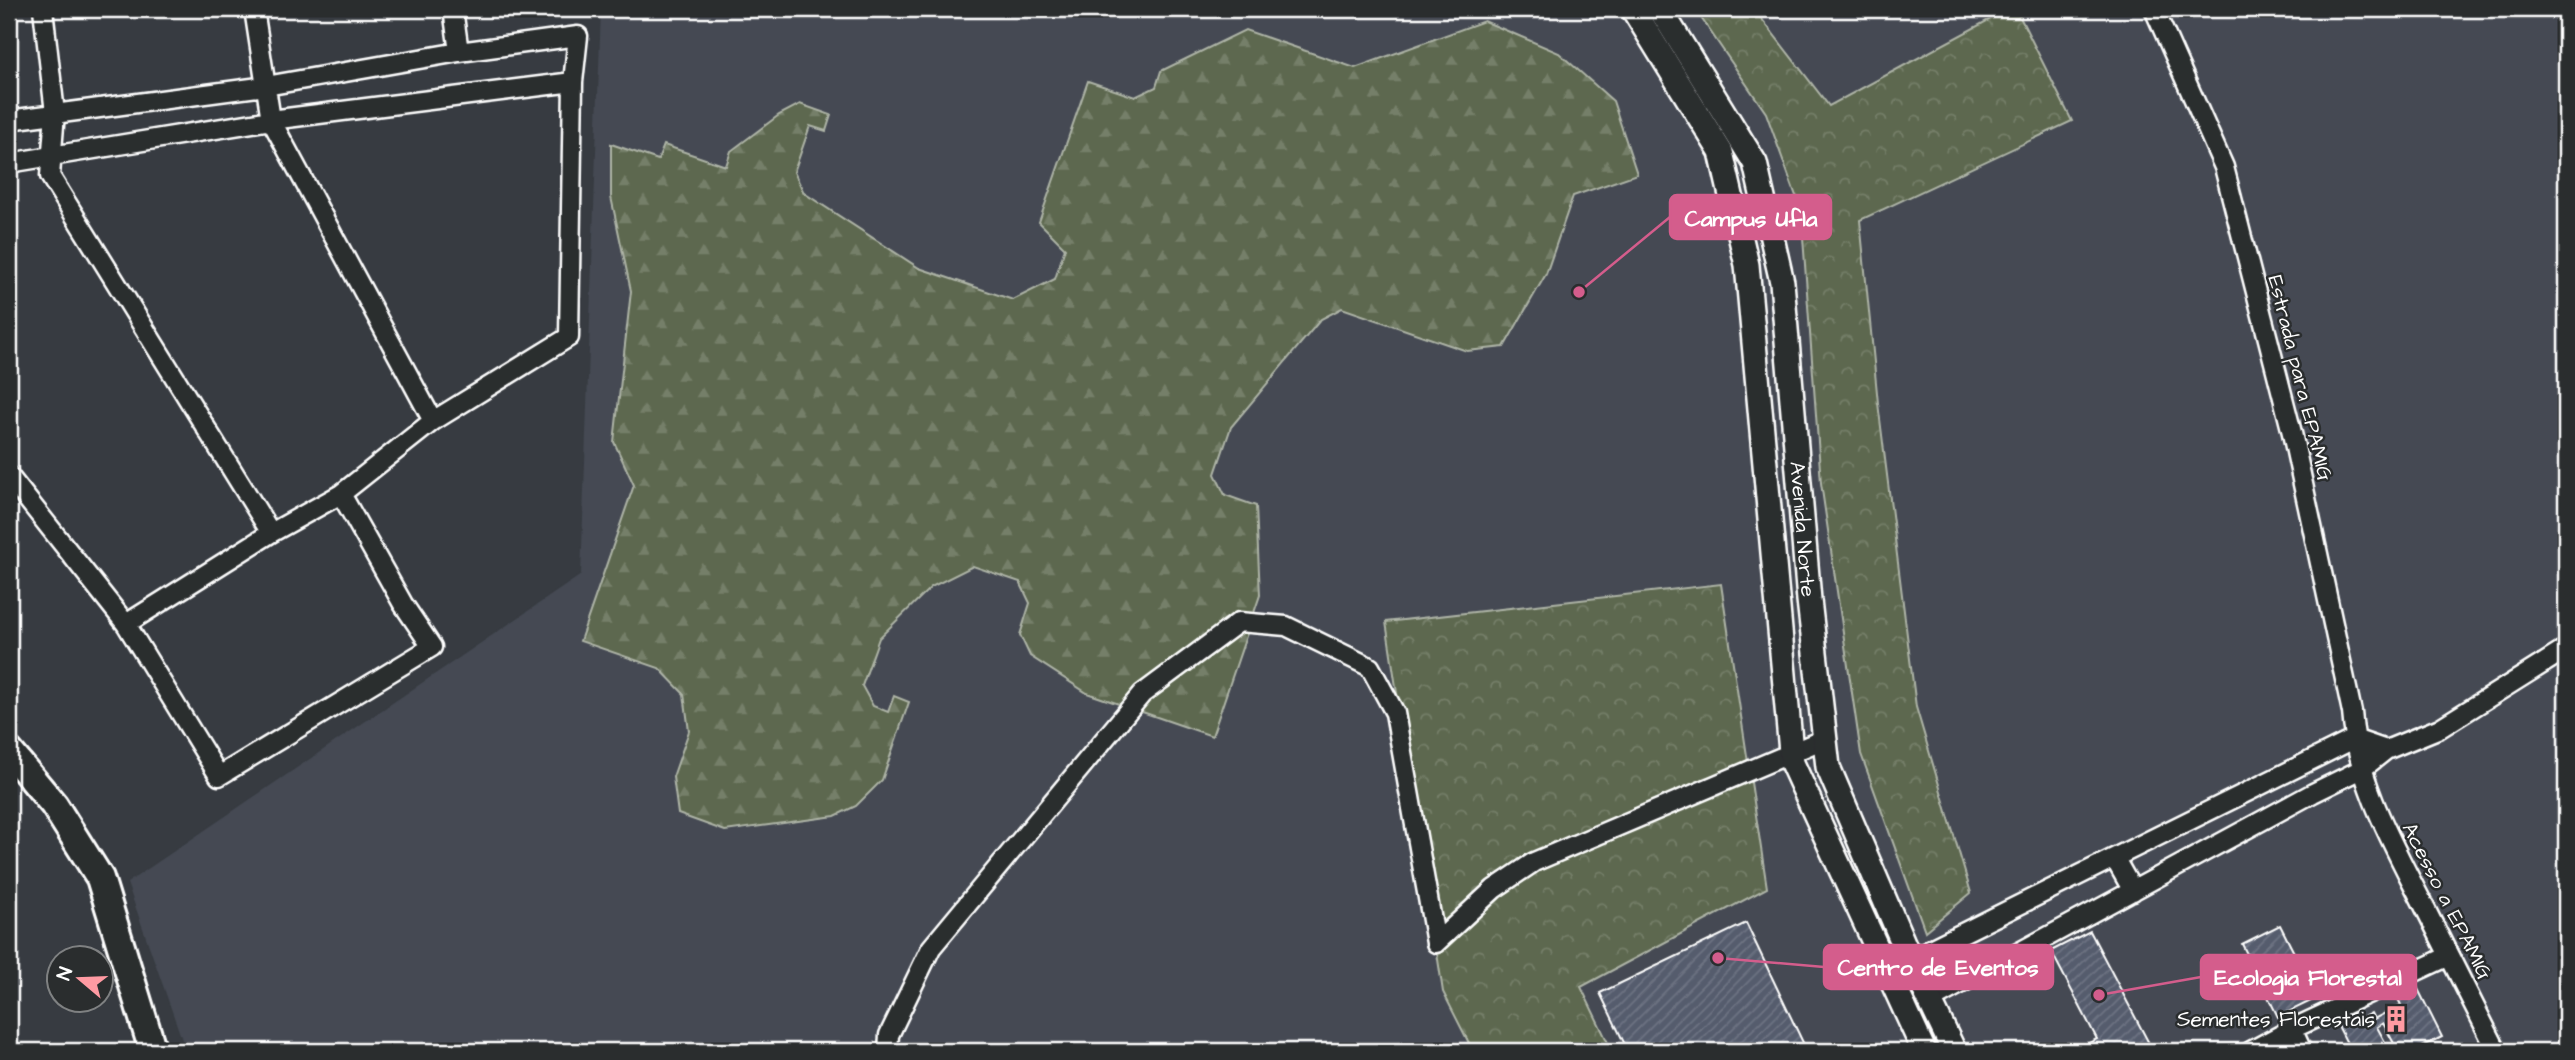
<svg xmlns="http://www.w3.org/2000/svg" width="2575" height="1060" font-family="'Architects Daughter',sans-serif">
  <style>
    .built { fill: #444952 }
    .forest { fill: url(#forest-firs); stroke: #aeb4a7; stroke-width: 2 }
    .park { fill: url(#park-crowns); stroke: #aeb4a7; stroke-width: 2 }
    .building { fill: url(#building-hatch); stroke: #fff; stroke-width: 2 }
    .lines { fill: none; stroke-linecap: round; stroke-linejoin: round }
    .minor-casing { stroke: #fff; stroke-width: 23 }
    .tertiary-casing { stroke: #fff; stroke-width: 28 }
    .secondary-casing { stroke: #fff; stroke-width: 32 }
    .minor { stroke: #2a2d2e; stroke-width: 18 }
    .tertiary { stroke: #2a2d2e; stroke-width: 23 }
    .secondary { stroke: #2a2d2e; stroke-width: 26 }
    .labels { text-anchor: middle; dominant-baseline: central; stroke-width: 5; stroke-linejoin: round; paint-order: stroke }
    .street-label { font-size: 21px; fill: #fff; stroke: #2a2d2e }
    .poi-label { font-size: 21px; fill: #fff; stroke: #2a2d2e; text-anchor: end }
    .leader { fill: none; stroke: #d45d8c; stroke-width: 2.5 }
    .callout-dot { fill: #d45d8c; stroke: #2a2d2e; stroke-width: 2.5 }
    .callout { fill: #d45d8c; stroke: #d45d8c; stroke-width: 2.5 }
    .callout-label { font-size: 23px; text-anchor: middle; font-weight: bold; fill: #fff }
  </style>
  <defs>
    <pattern id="forest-firs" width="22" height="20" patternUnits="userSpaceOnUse" patternTransform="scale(1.75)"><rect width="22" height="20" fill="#5d684f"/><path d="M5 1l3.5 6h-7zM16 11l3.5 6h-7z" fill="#757f69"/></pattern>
    <pattern id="park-crowns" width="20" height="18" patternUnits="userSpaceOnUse" patternTransform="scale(1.75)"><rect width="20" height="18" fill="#5d684f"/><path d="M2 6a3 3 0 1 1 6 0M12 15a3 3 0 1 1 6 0" fill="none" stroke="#757f69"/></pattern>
    <pattern id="building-hatch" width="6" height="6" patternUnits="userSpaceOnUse" patternTransform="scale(1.75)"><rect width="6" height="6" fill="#555c6d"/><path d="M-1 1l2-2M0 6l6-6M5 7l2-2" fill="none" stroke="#6e7483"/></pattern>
  </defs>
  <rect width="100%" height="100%" fill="#373b41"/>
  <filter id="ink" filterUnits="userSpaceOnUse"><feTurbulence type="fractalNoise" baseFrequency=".0143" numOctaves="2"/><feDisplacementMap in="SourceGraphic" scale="14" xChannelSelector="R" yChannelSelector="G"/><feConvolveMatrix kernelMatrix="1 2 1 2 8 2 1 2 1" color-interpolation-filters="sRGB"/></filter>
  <g filter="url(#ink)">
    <path class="built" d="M601 9H2566V1051H186L127 883 581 575Z"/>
    <path class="forest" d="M1484 21 1559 53 1613 101 1637 174 1573 196 1546 274 1504 347 1467 351 1342 308 1321 319 1231 427 1215 474 1225 495 1256 506 1260 595 1212 736 1087 693 1030 656 1020 635 1030 603 1020 582 973 566 931 587 879 638 862 686 873 706 888 712 894 696 909 702 882 780 856 806 835 816 725 831 678 814 673 777 689 731 684 694 659 668 580 641 634 485 614 442 631 291 611 197V144L658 160 664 145 726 166 731 151 779 115 800 104 831 115 826 131 810 126 794 172 804 193 919 268 1013 300 1055 279 1065 248 1039 222 1088 81 1135 97 1156 87 1161 71 1245 30 1355 68Z"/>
    <path class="park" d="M1695 9H1754L1829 106 2009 9H2016L2072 121 1860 220 1878 403 1916 707 1971 893 1925 931 1861 754 1821 483 1801 210 1766 113Z
      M1721 584 1767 888 1581 987 1612 1051H1473L1443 992 1386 622Z"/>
    <path class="building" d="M1746 923 1807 1051H1628L1600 993Z
      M2280 925 2317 998 2278 1017 2242 944Z
      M2090 931 2153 1051H2073L2097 1039 2051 951Z
      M2417 987 2442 1037 2414 1051H2398L2383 1023 2377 1027 2390 1051H2351L2336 1022 2352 1014 2358 1020 2371 1013 2374 1019 2401 1005 2397 997Z"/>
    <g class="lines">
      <defs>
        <path id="minor" d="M43 9 55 113 50 176 271 533
          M254 9 271 120 433 421
          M453 9 459 52
          M2154 9 2224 167 2292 433 2352 712C2357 781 2391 841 2422 902 2447 952 2472 1001 2497 1051
          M9 120 266 86 459 52 578 36 573 82 569 337 433 421 341 494 271 533 126 624
          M9 163 271 120 573 82
          M9 476 126 624 219 776 432 647 403 604 341 494
          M2115 859 2133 891
          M1436 943 1494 889 1534 862 1824 739
          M1910 959 2354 739 2386 750
          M1929 1001 2313 793 2362 769 2386 750 2440 728 2566 649
          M888 1051 889 1035 931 948 1142 694 1239 622 1286 626 1370 667 1395 713 1436 943
          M2251 1051 2292 1029
          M2302 1051 2292 1029 2449 956"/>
        <g id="tertiary">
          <path d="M1633 9 1721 152 1747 265 1792 763 1924 1051"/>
          <path id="s1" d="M1660 9 1755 163 1782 282 1809 600 1828 767 1910 959 1954 1051"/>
        </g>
        <path id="secondary" d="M9 751 54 805 100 878 153 1051"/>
      </defs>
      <use href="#minor" class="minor-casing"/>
      <use href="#tertiary" class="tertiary-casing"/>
      <use href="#secondary" class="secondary-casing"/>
      <use href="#minor" class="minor"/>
      <use href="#tertiary" class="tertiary"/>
      <use href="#secondary" class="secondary"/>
    </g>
  </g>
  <defs>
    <symbol id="building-bare" viewBox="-9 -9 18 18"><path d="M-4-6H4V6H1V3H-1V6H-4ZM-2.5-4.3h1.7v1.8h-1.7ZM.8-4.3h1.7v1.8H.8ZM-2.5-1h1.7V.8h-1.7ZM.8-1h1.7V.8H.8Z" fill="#ff9aa2" stroke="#2a2d2e" stroke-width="2.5" paint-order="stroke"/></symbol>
  </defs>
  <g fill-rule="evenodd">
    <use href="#building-bare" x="2377" y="1000" width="38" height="38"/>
  </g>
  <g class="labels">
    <g class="street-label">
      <text transform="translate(2300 378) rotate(76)">Estrada para EPAMIG</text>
      <text stroke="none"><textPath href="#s1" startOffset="551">Avenida Norte</textPath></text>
      <text transform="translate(2447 901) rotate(63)">Acesso a EPAMIG</text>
    </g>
    <g class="poi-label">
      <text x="2375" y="1019">Sementes Florestais</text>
    </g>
  </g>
  <path class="leader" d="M1579 292L1670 217M1718 958L1824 967M2099 995L2201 977"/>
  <g class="callout-dot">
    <circle cx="1579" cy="292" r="7"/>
    <circle cx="1718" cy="958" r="7"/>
    <circle cx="2099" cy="995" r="7"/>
  </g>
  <g class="callout">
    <rect x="1670" y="195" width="161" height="44" rx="7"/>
    <rect x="1824" y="945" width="229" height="44" rx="7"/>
    <rect x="2201" y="955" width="215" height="44" rx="7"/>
  </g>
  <g class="callout-label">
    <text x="1751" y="226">Campus Ufla</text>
    <text x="1938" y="975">Centro de Eventos</text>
    <text x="2308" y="985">Ecologia Florestal</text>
  </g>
  <rect width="2575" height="1060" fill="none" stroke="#2a2d2e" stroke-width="35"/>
  <rect x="18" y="18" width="2540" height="1025" fill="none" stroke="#fff" stroke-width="2.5" filter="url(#ink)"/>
  <g transform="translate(80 979) rotate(289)"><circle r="33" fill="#2a2d2e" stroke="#7f8182" stroke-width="2"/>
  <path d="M0-5L12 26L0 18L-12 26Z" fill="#ff9aa2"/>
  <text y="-10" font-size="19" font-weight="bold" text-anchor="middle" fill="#ffffff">N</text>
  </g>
</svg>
